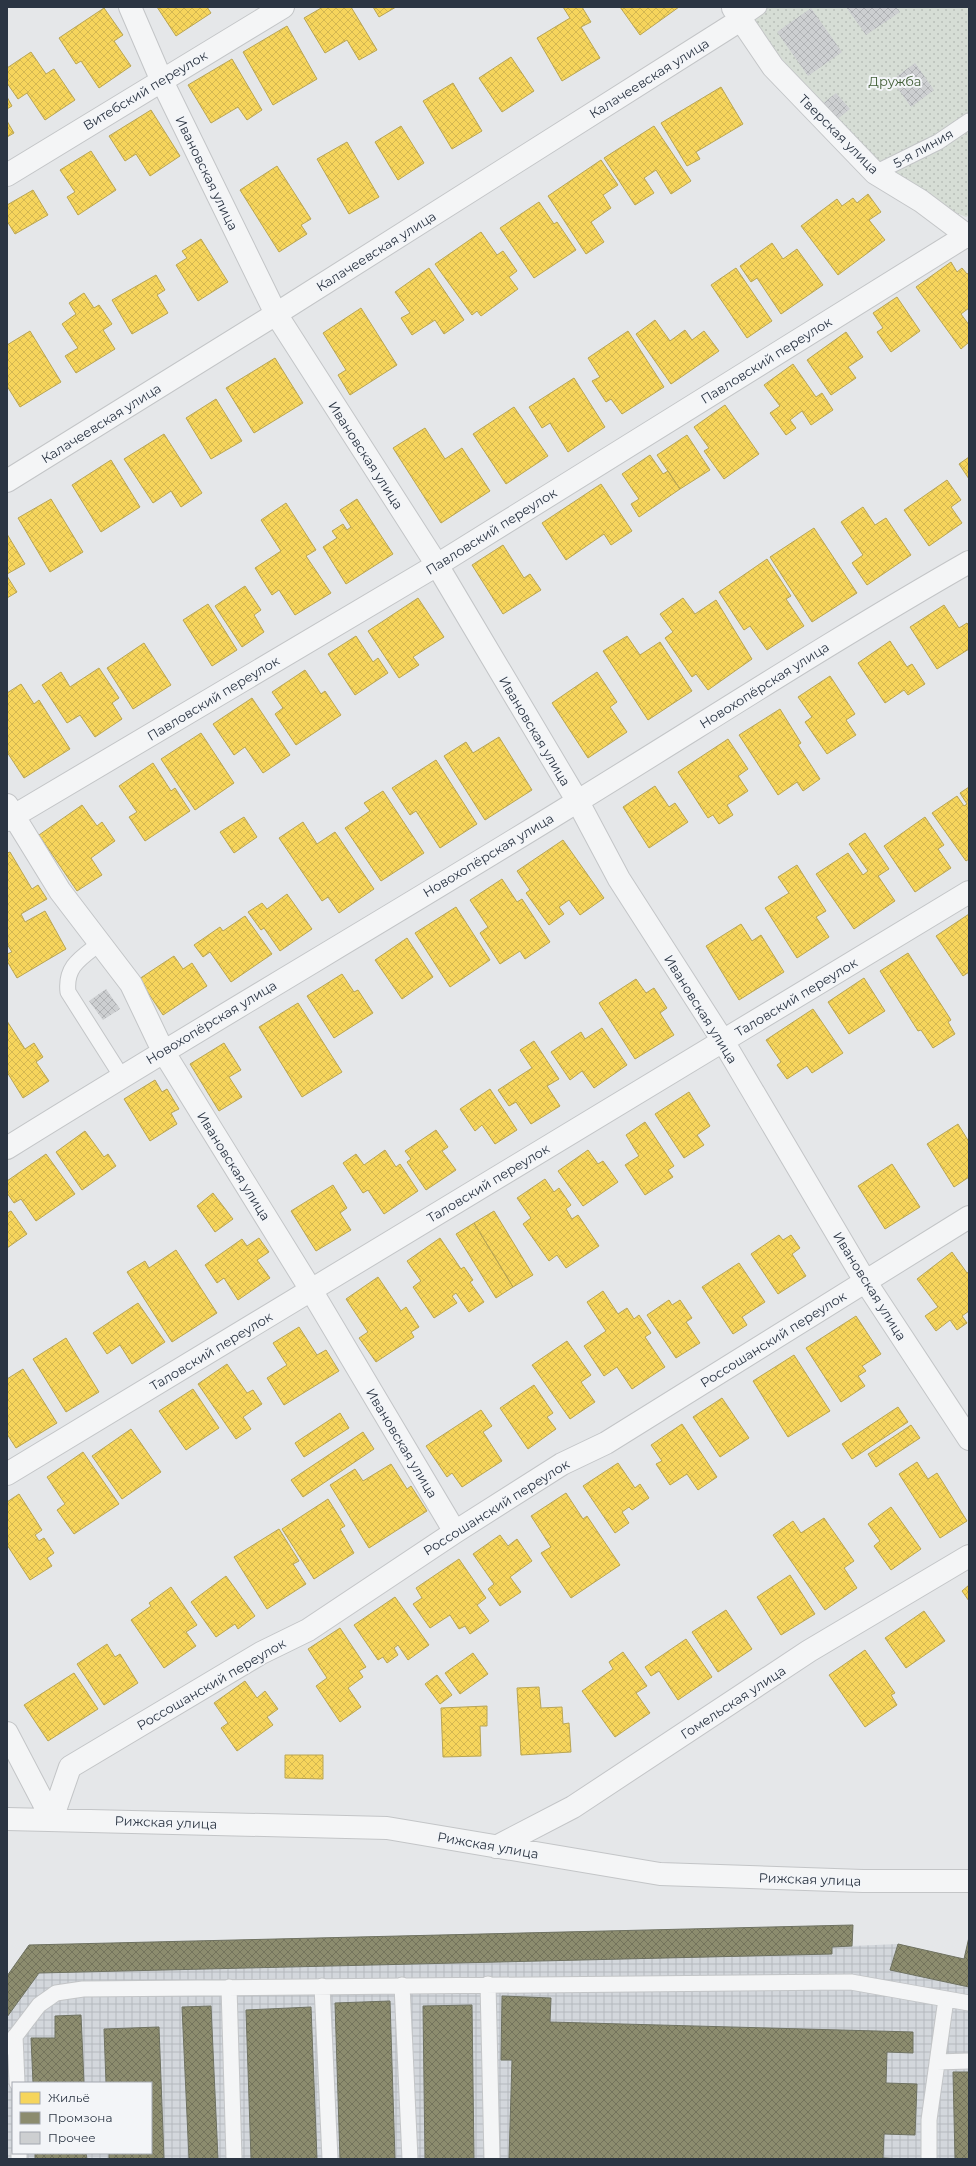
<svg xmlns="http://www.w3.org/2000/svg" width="976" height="2166" font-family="Montserrat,sans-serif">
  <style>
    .industrial { fill: url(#industrial-grid); fill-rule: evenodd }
    .grass { fill: url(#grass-dots) }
    .homes { fill: url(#homes-cross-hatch); stroke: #b9a554 }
    .industry { fill: url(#industry-cross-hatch); stroke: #6f7261 }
    .building { fill: url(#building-cross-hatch) }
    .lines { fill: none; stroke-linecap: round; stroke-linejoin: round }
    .lane-casing { stroke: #c3c5c7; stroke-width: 17 }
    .street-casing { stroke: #c3c5c7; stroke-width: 24 }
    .lane { stroke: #f4f5f6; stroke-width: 15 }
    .street { stroke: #f4f5f6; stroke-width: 22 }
    .labels { text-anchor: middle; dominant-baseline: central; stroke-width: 4; stroke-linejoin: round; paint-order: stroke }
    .street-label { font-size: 13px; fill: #2b3543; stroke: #f3f5f8 }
    .park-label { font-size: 13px; fill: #425f38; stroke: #f3f5f8 }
  </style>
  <defs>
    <pattern id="industrial-grid" width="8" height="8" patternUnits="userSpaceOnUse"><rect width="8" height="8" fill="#d3d7dc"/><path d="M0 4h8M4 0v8" fill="none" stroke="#b5b9be"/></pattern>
    <pattern id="grass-dots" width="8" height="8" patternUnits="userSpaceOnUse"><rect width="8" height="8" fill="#d6ddd5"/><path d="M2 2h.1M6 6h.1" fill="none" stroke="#b8beb8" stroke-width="1.8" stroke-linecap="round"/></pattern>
    <pattern id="homes-cross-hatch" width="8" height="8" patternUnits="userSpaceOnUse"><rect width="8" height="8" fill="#f6d55c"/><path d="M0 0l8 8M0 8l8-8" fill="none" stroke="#d3b751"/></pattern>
    <pattern id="industry-cross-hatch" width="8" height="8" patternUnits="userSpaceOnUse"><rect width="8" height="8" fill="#8c8c6e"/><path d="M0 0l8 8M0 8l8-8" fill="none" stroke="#73735c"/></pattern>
    <pattern id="building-cross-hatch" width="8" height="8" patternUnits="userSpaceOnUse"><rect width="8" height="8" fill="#cdcfd1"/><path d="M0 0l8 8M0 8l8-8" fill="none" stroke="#b0b2b5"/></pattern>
  </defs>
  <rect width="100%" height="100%" fill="#e5e7e9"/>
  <path class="industrial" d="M853 1925 852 1946 898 1944 964 1959 969 1937V2159H7V1976L29 1945ZM13 2083H151V2153H13Z"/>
  <path class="grass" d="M740 7H969V215L966 217 881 182Z"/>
  <path class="homes" d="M157 7H207L211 13 176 36Z
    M323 7H351L377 50 359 60 347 40 325 53 304 18Z
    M373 7H396L379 17Z
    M563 7H582L591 22 581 27 600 58 562 81 537 38 570 18Z
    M620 7H679L640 35Z
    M104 8 123 35 114 41 131 66 99 88 81 61 76 64 59 38Z
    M287 26 317 79 273 105 243 52Z
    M31 52 46 74 54 69 75 100 45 120 27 93 18 99 7 83V68Z
    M511 57 534 91 502 112 479 78Z
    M232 59 262 110 247 120 238 107 211 123 188 85Z
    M453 83 482 131 452 149 423 101Z
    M721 87 743 124 696 152 700 159 687 166 661 123Z
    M7 97 12 106 7 109Z
    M151 110 180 156 150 176 136 154 125 161 109 136Z
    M7 121 14 133 7 137Z
    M401 126 424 163 398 180 375 142Z
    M654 126 691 181 671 194 656 170 644 178 654 193 635 205 604 158Z
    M347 142 379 197 349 214 317 159Z
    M91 151 116 190 78 215 67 197 75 192 60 170Z
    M601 160 618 185 603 195 611 208 591 222 604 242 586 254 548 196Z
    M277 166 311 219 301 225 307 234 279 252 240 190Z
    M33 190 48 215 15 234 7 221V205Z
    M868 194 881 212 869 220 885 240 838 275 801 226 837 199 842 206 853 198 857 203Z
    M539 202 554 224 557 222 576 250 534 278 500 228Z
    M481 232 497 255 503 251 517 271 509 277 518 289 481 316 477 311 472 315 435 264Z
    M201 239 228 282 198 301 176 265 187 258 182 251Z
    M772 243 783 259 797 249 823 285 781 314 757 278 751 282 740 266Z
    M951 262 957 272 962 268 967 274 969 273V308L961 314 969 325V342L961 349 916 287Z
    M429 268 464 320 444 334 435 320 412 335 401 318 410 313 395 292Z
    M736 268 772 321 747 338 711 285Z
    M156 275 165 290 157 295 168 313 132 334 112 300Z
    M84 293 94 308 99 305 112 324 103 330 115 349 76 373 65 356 78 348 62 324 76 314 69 303Z
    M897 297 920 331 891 352 877 332 883 328 873 313Z
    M361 308 397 365 350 395 338 375 346 370 323 333Z
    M655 320 670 341 685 330 692 340 704 331 719 351 671 384 636 334Z
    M30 331 61 382 20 407 7 386V345Z
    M628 331 664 387 622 414 611 399 606 402 592 381 600 377 588 358Z
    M846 332 863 357 848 367 856 378 831 395 807 360Z
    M275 358 303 403 254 433 226 388Z
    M793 364 816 397 822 393 833 410 811 425 802 411 790 420 796 428 786 435 770 413 780 406 764 385Z
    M574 378 605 427 568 452 550 423 542 428 529 407Z
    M216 399 242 441 211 459 186 418Z
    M725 405 759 454 724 479 704 451 709 448 694 427Z
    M514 407 548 456 506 484 473 434Z
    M425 428 445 459 462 448 490 491 441 523 393 448Z
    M164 434 202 493 181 507 171 491 153 503 124 459Z
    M687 435 710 470 680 489 657 455Z
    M650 455 663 474 668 471 680 489 639 517 631 504 639 499 622 474Z
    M969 457V479L959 464Z
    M111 460 140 507 101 532 72 485Z
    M947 480 961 500 951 507 962 523 929 546 904 510Z
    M601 484 632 531 611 545 604 534 566 560 542 523Z
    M51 499 83 552 50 572 18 518Z
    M357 499 393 554 346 584 323 547 337 538 332 531 343 524 347 530 351 527 340 510Z
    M286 503 316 550 306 556 331 593 295 615 279 590 272 595 255 568 281 551 261 520Z
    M863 507 875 525 886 518 911 555 867 585 852 563 863 555 841 522Z
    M814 528 857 593 812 622 770 557Z
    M7 534 25 564 7 574Z
    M503 545 524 578 530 574 541 590 503 614 472 565Z
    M767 559 791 596 786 599 804 626 767 650 750 626 744 630 719 592Z
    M7 576 17 592 7 598Z
    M245 586 261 610 254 615 264 632 242 647 215 606Z
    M418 598 444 637 413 657 419 665 399 678 368 631Z
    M683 598 695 614 716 600 752 659 708 690 696 674 692 677 665 638 673 632 660 614Z
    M208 604 237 650 212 666 183 620Z
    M944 605 959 628 967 623 969 626V649L937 669 910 627Z
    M356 636 373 662 378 658 388 673 355 695 328 654Z
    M627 636 640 655 660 642 692 691 648 720 603 651Z
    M890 641 907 667 912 664 925 684 908 695 904 690 885 703 858 663Z
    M144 643 171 685 133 709 107 668Z
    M99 668 119 698 112 703 122 719 95 737 80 715 67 723 42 685 61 672 70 687Z
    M305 670 321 694 325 691 341 715 296 745 275 714 283 708 272 692Z
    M597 672 617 702 610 707 627 732 588 758 552 703Z
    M830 676 855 714 846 720 856 735 827 754 805 722 812 717 798 697Z
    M21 684 34 704 39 700 70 749 24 778 7 752V693Z
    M252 698 290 755 263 773 245 747 234 755 213 724Z
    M780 709 801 743 798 745 820 779 803 791 797 782 778 795 739 735Z
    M201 733 234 783 195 810 161 759Z
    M499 737 532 790 485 820 444 756 466 742 473 753Z
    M728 739 748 769 738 776 748 791 727 805 733 815 719 824 713 815 708 818 678 772Z
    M436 760 477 824 440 848 416 811 410 815 392 788Z
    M153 763 171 791 175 788 190 811 145 841 129 817 137 812 119 786Z
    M655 786 669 807 675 803 688 822 649 848 623 807Z
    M969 787V859L966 861 932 813 957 796 964 806 967 804 960 793Z
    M383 791 424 853 381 881 345 828 370 811 364 803Z
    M82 805 97 826 102 822 115 841 91 858 102 875 77 891 39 835Z
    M244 817 257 837 234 853 220 832Z
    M925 817 944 845 938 849 951 868 915 892 884 846Z
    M303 822 317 844 335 832 374 889 339 913 328 897 322 901 279 838Z
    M865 833 889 869 878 876 895 901 854 929 816 874 848 853 863 875 868 871 849 844Z
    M563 840 604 898 580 915 569 900 559 907 564 914 549 925 526 893 530 890 517 871Z
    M10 852 32 889 38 885 47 899 21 914 25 922 45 911 66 949 17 978 7 961V954L12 952 7 944V853Z
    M797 865 826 911 816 917 829 937 797 958 765 908 789 893 778 877Z
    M502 879 517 902 522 899 550 942 525 959 520 951 500 964 480 933 488 927 470 900Z
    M287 894 312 929 280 951 264 928 261 930 248 912 262 903 267 909Z
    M456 907 490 960 450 987 415 933Z
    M969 914V972L963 976 936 936Z
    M245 916 272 954 231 982 210 952 203 957 194 945 220 927 223 931Z
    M741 924 752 941 761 935 784 972 739 1000 706 946Z
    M407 938 433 977 402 999 375 960Z
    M908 953 951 1020 948 1022 955 1034 933 1048 921 1030 918 1031 880 971Z
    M174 956 183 969 192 963 207 986 163 1015 139 979Z
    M342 974 354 992 358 990 373 1013 334 1038 307 996Z
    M864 978 885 1011 849 1034 828 1002Z
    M636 979 646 993 654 988 667 1008 660 1013 674 1035 635 1059 599 1003Z
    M298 1003 342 1072 302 1097 259 1027Z
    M813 1009 843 1053 812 1073 807 1066 787 1079 777 1065 781 1062 766 1040Z
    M7 1021 25 1049 34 1043 43 1057 36 1062 49 1081 23 1098 7 1072Z
    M602 1028 627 1065 594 1088 582 1071 570 1080 551 1052 581 1032 585 1039Z
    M534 1041 559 1079 547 1086 560 1106 531 1124 516 1102 509 1106 498 1090 532 1068 520 1050Z
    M224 1043 241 1070 229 1077 242 1097 219 1111 190 1064Z
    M155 1080 162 1092 167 1089 179 1109 171 1113 177 1124 150 1141 124 1099Z
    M490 1089 517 1130 495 1144 482 1125 475 1131 460 1109Z
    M689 1092 710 1126 697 1135 704 1145 684 1158 655 1114Z
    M645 1122 674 1166 668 1170 673 1177 645 1195 625 1165 639 1156 626 1135Z
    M958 1124 969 1142V1177L954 1187 927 1144Z
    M436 1130 448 1147 442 1151 456 1170 426 1190 407 1162 411 1159 405 1151Z
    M85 1131 104 1157 108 1154 116 1166 82 1190 56 1152Z
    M385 1150 396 1167 400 1164 418 1191 384 1214 368 1190 363 1193 343 1163 356 1154 364 1165Z
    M588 1150 598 1164 603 1161 618 1182 583 1206 558 1171Z
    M46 1154 75 1194 36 1221 21 1199 14 1203 7 1193V1181Z
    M892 1164 920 1207 885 1229 858 1186Z
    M545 1179 554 1192 559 1188 571 1205 566 1209 572 1219 578 1215 599 1246 566 1268 557 1255 549 1261 523 1224 531 1218 517 1198Z
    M333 1185 347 1208 340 1213 351 1230 316 1251 291 1211Z
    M213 1193 233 1219 215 1232 197 1206Z
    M11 1211 27 1234 7 1248V1213Z
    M494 1211 533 1275 513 1287 474 1223Z
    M474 1223 513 1287 496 1298 456 1234Z
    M779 1235 783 1240 791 1235 800 1248 792 1254 806 1276 778 1294 751 1254Z
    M259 1238 269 1252 257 1260 270 1278 238 1300 224 1278 217 1283 205 1265 242 1239 247 1246Z
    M440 1238 461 1269 464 1267 473 1280 470 1282 484 1302 469 1312 456 1293 452 1296 457 1303 434 1318 413 1287 421 1281 407 1261Z
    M176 1250 217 1313 172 1342 127 1272 145 1261 149 1268Z
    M952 1252 967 1273 969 1272V1311L962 1316 967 1323 957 1330 950 1320 936 1331 925 1316 938 1307 917 1279Z
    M739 1263 765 1302 742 1317 747 1325 733 1334 702 1287Z
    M378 1277 401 1311 406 1307 419 1327 411 1332 414 1337 376 1362 359 1338 368 1332 346 1299Z
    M603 1291 618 1314 627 1308 634 1319 639 1315 651 1333 645 1337 665 1367 632 1389 617 1367 604 1376 584 1346 606 1331 587 1302Z
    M669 1300 672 1305 680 1300 692 1318 686 1322 700 1343 676 1358 647 1315Z
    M138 1303 165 1342 132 1364 120 1345 107 1354 93 1333Z
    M856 1316 881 1354 862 1366 866 1371 858 1376 865 1386 841 1402 806 1348Z
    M299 1327 317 1355 326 1350 339 1371 284 1405 267 1378 287 1365 273 1343Z
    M66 1338 99 1392 66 1412 33 1359Z
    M567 1341 591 1375 581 1382 595 1402 570 1419 532 1365Z
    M794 1355 830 1411 788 1437 753 1381Z
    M227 1364 247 1393 253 1390 262 1404 243 1417 251 1429 236 1439 198 1384Z
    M23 1369 57 1423 16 1448 7 1434V1379Z
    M534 1385 553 1413 547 1417 556 1429 528 1449 500 1408Z
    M193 1389 219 1428 186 1450 159 1411Z
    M722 1398 749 1438 720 1457 693 1417Z
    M898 1407 908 1422 852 1459 842 1444Z
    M481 1410 492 1426 483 1432 502 1461 462 1487 452 1473 447 1477 426 1446Z
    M340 1413 349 1428 304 1457 295 1443Z
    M682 1424 717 1477 698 1490 687 1474 670 1485 656 1464 662 1461 651 1445Z
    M911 1425 920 1438 876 1467 868 1454Z
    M131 1429 161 1472 122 1499 92 1456Z
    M363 1432 374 1449 303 1497 291 1480Z
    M83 1452 119 1504 74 1534 57 1510 65 1504 47 1477Z
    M917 1462 928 1479 937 1473 967 1521 940 1538 899 1474Z
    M618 1463 635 1488 640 1484 649 1498 632 1510 629 1507 622 1512 629 1523 615 1533 583 1486Z
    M391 1464 407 1489 411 1486 427 1511 369 1548 330 1485 355 1469 363 1481Z
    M566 1493 583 1519 587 1516 620 1565 571 1598 541 1553 551 1547 531 1516Z
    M19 1494 42 1530 35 1535 39 1541 44 1538 54 1553 47 1558 52 1566 30 1580 7 1545V1502Z
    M328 1499 345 1526 340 1529 354 1553 314 1579 282 1529Z
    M891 1507 921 1549 891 1570 874 1546 880 1541 868 1524Z
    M824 1518 854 1561 844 1568 857 1588 825 1610 773 1535 793 1521 801 1533Z
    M279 1529 299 1561 293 1564 306 1584 267 1609 234 1557Z
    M500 1535 508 1546 517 1539 532 1561 510 1577 521 1592 500 1606 488 1589 494 1584 473 1554Z
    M459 1559 486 1598 477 1605 489 1621 470 1634 465 1626 459 1629 450 1615 430 1628 413 1604 422 1598 416 1588Z
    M790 1575 815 1614 781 1635 757 1597Z
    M226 1576 255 1616 238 1629 235 1624 216 1637 191 1602Z
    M969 1585V1601L962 1591Z
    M171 1587 197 1625 186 1632 196 1646 164 1668 131 1620 151 1606 149 1603Z
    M395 1597 429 1645 408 1660 398 1645 394 1648 398 1655 387 1663 383 1657 378 1660 354 1625Z
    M726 1610 752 1649 718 1672 692 1632Z
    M924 1611 945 1641 906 1668 885 1638Z
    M340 1628 366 1667 359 1671 363 1677 348 1688 361 1707 340 1722 316 1686 327 1678 308 1649Z
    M686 1639 712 1677 678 1700 659 1671 651 1676 645 1667Z
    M107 1644 115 1657 120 1654 138 1683 104 1705 77 1664Z
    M865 1650 895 1693 891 1695 897 1705 865 1727 829 1675Z
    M623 1652 647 1686 636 1693 650 1713 615 1737 582 1691 613 1669 609 1662Z
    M473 1653 488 1674 460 1694 445 1673Z
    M74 1673 98 1709 48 1741 24 1705Z
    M437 1675 452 1695 440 1704 425 1684Z
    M245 1681 257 1698 265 1691 278 1709 267 1717 273 1725 237 1751 221 1728 228 1723 214 1703Z
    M539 1687 541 1708 562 1707 563 1724 569 1723 571 1752 521 1755 517 1688Z
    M487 1706V1726H480L481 1756 443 1757 441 1708Z
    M285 1755H323V1779L285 1778Z"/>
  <path class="industry" d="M853 1925 852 1946 832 1947V1954L39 1973 7 2017V1976L29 1945Z
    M969 1937V1987L890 1970 898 1944 964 1959Z
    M502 1996 551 1998 550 2022 913 2032V2053L887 2052 886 2083 917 2084 915 2135 884 2134 883 2158 903 2159H509L512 2060H501Z
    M390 2001 395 2159H340L335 2003Z
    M472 2005 474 2159H425L423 2006Z
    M211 2006 218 2159H189L182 2007Z
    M311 2007 317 2159H251L246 2010Z
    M81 2015 84 2083H33L31 2038H55V2016Z
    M159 2027 164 2159H109V2153H151V2083H106L104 2029Z
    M953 2072H969V2159H955Z
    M35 2153H86L87 2159H35Z"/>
  <path class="building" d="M846 7H896L900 12 866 35Z
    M811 8 842 52 808 76 777 32Z
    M915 63 934 90 911 107 892 80Z
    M836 93 850 109 835 121 822 104Z
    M106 989 120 1009 103 1020 89 1001Z"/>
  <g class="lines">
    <defs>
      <path id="lane" d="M742 19 759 7
        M875 173 938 142 969 121
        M100 943C81 958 65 966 68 992L122 1077
        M488 1984 492 2159
        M402 1985 410 2159
        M322 1986 330 2159
        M229 1987 234 2159
        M15 2036 17 2083
        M7 2047 39 2005 56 1993 83 1989 851 1982 969 2003
        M937 2062 969 2061
        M19 2153V2159
        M929 2159V2120L946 1999"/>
      <path id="street" d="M130 7 161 79 276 314 437 565 578 802 619 879 723 1041 865 1281 969 1439
        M733 8 773 67 875 173 921 201 969 237
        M7 175 283 7
        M7 481 276 314 742 19
        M7 805 60 891 131 984 163 1051 311 1290 455 1532
        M7 820 437 565 969 234
        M7 1148C196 1030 389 918 578 801 708 721 836 638 969 562
        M7 1474 969 892
        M7 1733 52 1819
        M7 1819 387 1828 660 1874 863 1881H969
        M52 1819 70 1767 261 1653 308 1630 455 1532 562 1464 606 1443 969 1217
        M496 1847 573 1807 809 1651 969 1556"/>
    </defs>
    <use href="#lane" class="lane-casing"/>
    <use href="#street" class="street-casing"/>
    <use href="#lane" class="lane"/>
    <use href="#street" class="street"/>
  </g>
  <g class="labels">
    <g class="street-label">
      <text transform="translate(649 78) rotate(-32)">Калачеевская улица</text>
      <text transform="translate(145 90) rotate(-31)">Витебский переулок</text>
      <text transform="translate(839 134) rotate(45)">Тверская улица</text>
      <text transform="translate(923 148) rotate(-29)">5-я линия</text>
      <text transform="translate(207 173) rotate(64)">Ивановская улица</text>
      <text transform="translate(376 251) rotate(-32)">Калачеевская улица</text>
      <text transform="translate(766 360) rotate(-32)">Павловский переулок</text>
      <text transform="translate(101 423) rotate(-32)">Калачеевская улица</text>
      <text transform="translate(366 455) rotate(57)">Ивановская улица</text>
      <text transform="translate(491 531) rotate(-32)">Павловский переулок</text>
      <text transform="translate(764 685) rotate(-32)">Новохопёрская улица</text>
      <text transform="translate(213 698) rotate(-31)">Павловский переулок</text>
      <text transform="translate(535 731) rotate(59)">Ивановская улица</text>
      <text transform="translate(488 855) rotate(-31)">Новохопёрская улица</text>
      <text transform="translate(796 997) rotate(-31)">Таловский переулок</text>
      <text transform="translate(701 1009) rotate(58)">Ивановская улица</text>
      <text transform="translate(211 1022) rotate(-31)">Новохопёрская улица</text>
      <text transform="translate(234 1166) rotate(58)">Ивановская улица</text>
      <text transform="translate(488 1183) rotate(-31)">Таловский переулок</text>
      <text transform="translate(870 1286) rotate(58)">Ивановская улица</text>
      <text transform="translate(773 1339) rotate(-32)">Россошанский переулок</text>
      <text transform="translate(211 1351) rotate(-31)">Таловский переулок</text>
      <text transform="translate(402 1443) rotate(59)">Ивановская улица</text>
      <text transform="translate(496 1507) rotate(-32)">Россошанский переулок</text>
      <text transform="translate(211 1684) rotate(-30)">Россошанский переулок</text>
      <text transform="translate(733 1702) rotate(-33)">Гомельская улица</text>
      <text transform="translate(166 1822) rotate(2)">Рижская улица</text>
      <text transform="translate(488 1845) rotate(10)">Рижская улица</text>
      <text transform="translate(810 1879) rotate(2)">Рижская улица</text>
    </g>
    <g class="park-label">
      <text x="895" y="81">Дружба</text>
    </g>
  </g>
  <rect width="976" height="2166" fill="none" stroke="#2b3543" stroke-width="16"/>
  <rect x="12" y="2082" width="140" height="72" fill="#f3f5f8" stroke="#a3a8b0"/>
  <rect x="20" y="2092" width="20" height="12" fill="#f6d55c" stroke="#a3a8b0"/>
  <text x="48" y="2102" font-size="12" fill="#2b3543">Жильё</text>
  <rect x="20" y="2112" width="20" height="12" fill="#8c8c6e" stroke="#a3a8b0"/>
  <text x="48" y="2122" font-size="12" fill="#2b3543">Промзона</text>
  <rect x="20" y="2132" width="20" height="12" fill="#cdcfd1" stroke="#a3a8b0"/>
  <text x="48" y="2142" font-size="12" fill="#2b3543">Прочее</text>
</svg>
